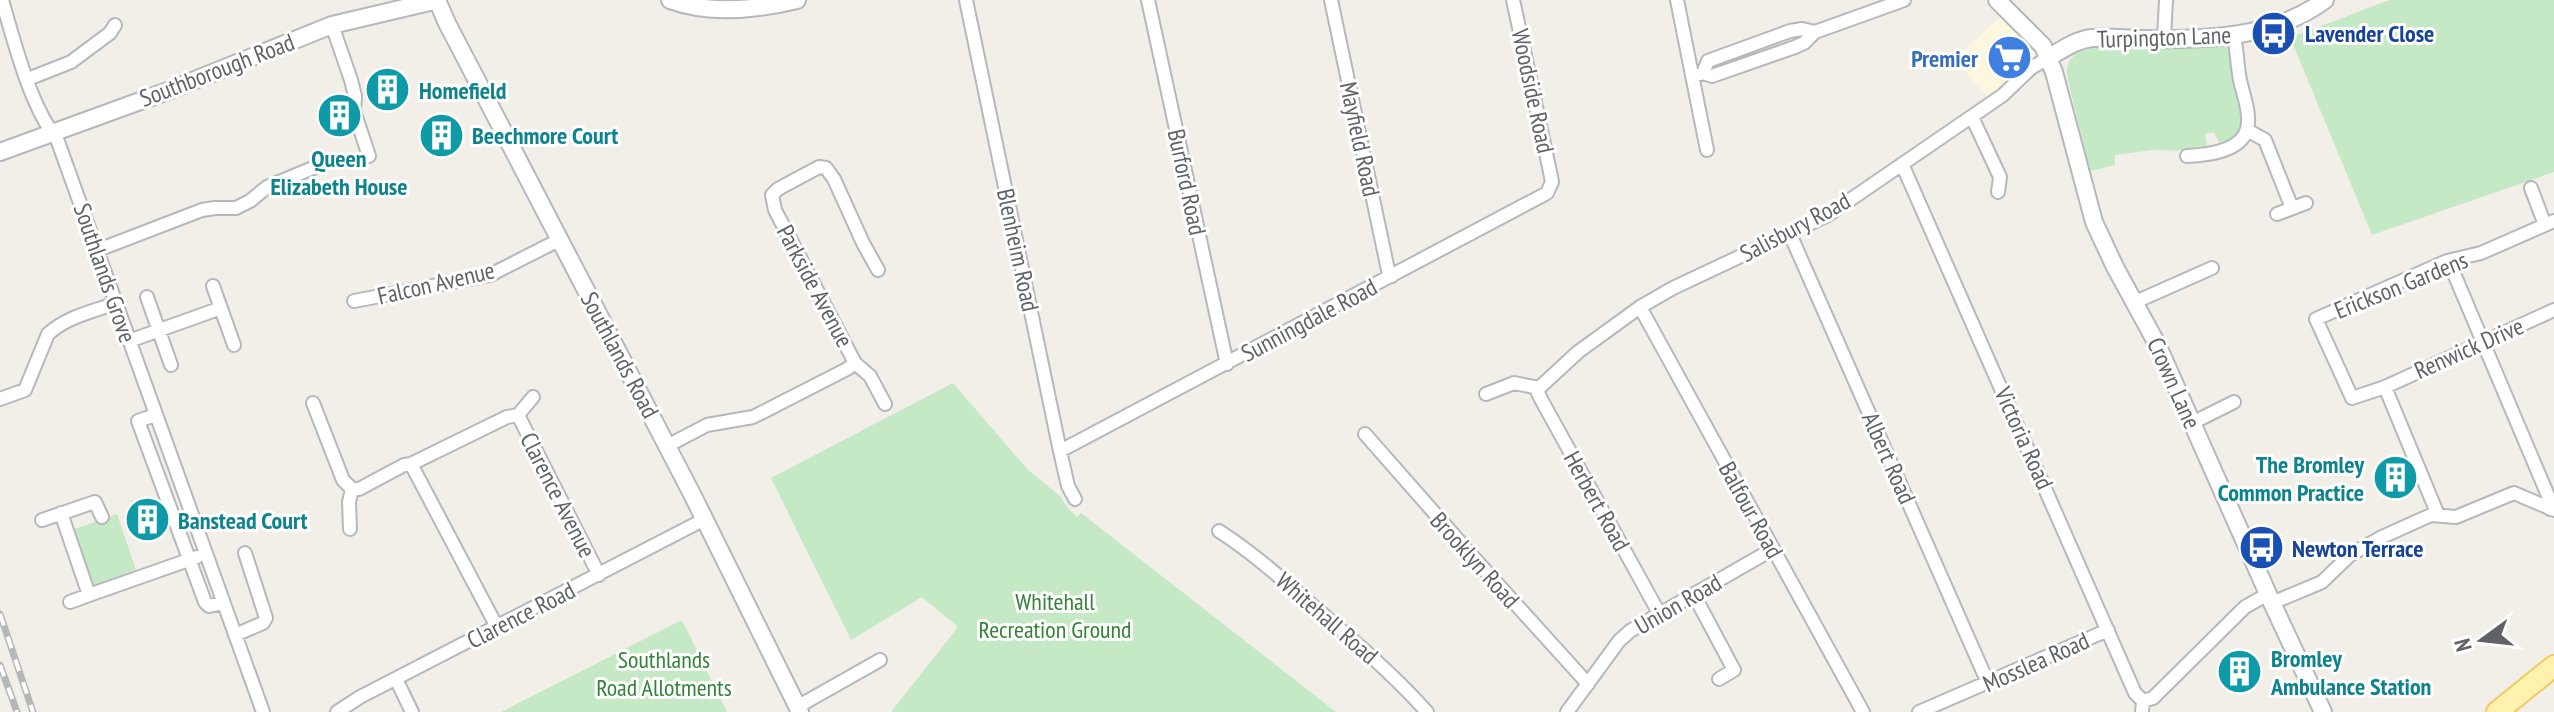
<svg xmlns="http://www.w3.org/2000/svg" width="2554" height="712" font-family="'PT Sans Narrow',sans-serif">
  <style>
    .commercial { fill: #fef7e0 }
    .green { fill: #c5e8c5 }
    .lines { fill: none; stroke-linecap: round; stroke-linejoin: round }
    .minor-casing { stroke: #b5b8bc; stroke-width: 16 }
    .tertiary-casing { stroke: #b5b8bc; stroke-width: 20 }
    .primary-casing { stroke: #f2c960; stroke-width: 24 }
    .minor { stroke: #fff; stroke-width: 12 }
    .tertiary { stroke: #fff; stroke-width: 16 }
    .primary { stroke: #fff2af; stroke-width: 20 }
    .rail-casing { stroke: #b6b7b8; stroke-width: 7 }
    .rail { stroke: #fff; stroke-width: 4; stroke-dasharray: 12; stroke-linecap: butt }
    .labels { text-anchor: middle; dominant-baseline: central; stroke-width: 6; stroke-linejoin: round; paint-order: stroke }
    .transit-label { font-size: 24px; font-weight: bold; fill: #164399; stroke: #fff; text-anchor: start }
    .street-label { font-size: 24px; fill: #5f6368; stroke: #fff }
    .shop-label { font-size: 24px; font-weight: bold; fill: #366cbe; stroke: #fff; text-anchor: end }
    .culture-label { font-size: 24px; font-weight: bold; fill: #0d838f; stroke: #fff; text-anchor: start }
    .park-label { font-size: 24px; fill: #348238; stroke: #fff }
  </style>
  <rect width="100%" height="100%" fill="#f1efe8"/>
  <path class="commercial" d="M2003 15 2037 53 1988 97 1954 59Z"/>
  <path class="green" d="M2390 0H2554V172L2372 235 2290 37C2324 26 2356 12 2390 0Z
    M2228 45C2232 64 2261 152 2219 142L2214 132 2205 134 2207 145 2202 151 2153 150 2115 155V165L2090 171 2067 76C2066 59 2075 52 2091 48Z
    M953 383 1028 470 1060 496 1068 508 1077 517 1081 513 1336 712H891L958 627 922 597 851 640 771 478Z
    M117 514 136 570 92 586 72 530Z
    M682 620 727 712H501Z"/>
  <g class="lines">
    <defs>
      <path id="minor" d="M2 0C14 41 30 106 57 139L263 712
        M966 0 1060 451 1068 486 1075 499
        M1148 0 1227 364
        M1331 0 1388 270 1392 276
        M1677 0 1707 150
        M332 25 351 80 355 96 354 111 369 156
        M2164 39 2166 0
        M1703 73 1708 61 1790 31 1802 29 1815 32
        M1693 76 1703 73 1712 76 1795 47 1804 43 1815 32 1904 0
        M28 79 71 62 110 33 115 25
        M1972 117 2000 177 1998 192
        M2247 130 2265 140 2292 208
        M2187 156C2206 155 2241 152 2247 129 2251 114 2243 94 2240 80 2237 65 2237 50 2234 36
        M1902 164 2135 693 2143 701 2142 712
        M2531 188 2545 225
        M2277 214 2306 203
        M2554 221 2481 253 2447 261 2316 319 2352 398 2385 387 2554 310
        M1790 234 1988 683
        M98 250 202 210 215 208H236L250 201 267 187 313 168
        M2455 276 2549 498 2550 509
        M213 286 234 345
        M147 297 171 365
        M354 301 490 275 559 240
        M2133 303 2212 268
        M1640 307 1863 712
        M129 341 221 308
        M855 363 870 376 885 404
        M2385 387 2438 515
        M1539 388 1578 352 1640 307 1673 288 1828 215 2003 95 2031 68 2048 58
        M1539 388 1538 393 1542 401 1659 613
        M1486 394 1514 383 1539 388
        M0 399 25 390 48 334C68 316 92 312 116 303
        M313 403 343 480 352 489H359L404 465 411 464 507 417 518 415 533 397
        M155 415 138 421 205 602 209 606 223 603
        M518 415 599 575
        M2192 423 2234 402
        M1365 434 1474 558 1588 684
        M667 446 707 425 753 417 847 369 855 363 775 210 772 195 778 189 819 167 826 168 834 179 863 243 878 270
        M1060 451 1547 193 1552 182 1549 167 1513 0
        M411 464 497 627
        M61 513 89 595 197 557
        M42 520 95 502 102 517
        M350 529 349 502 352 489
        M1219 531C1253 553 1282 579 1312 605 1352 639 1392 673 1427 712
        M1694 595 1734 670 1719 679
        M70 602 89 595
        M2272 603 2322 582 2350 555 2382 537 2431 515 2456 517 2514 493 2554 510
        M235 635 263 623 266 618 245 553
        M396 679 412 712
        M2143 701 2153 698 2245 607 2268 594
        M797 707 880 660
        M337 712 360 697 705 519
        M1567 712 1619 641 1630 631 1773 549
        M1919 712 2108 630"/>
      <path id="tertiary" d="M437 0 447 23 693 496 800 712
        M670 0C711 15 756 10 797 0
        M1997 0 2043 46 2054 72 2094 222 2115 267 2157 344 2272 603 2323 712
        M2048 58C2062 50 2075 40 2092 38 2108 36 2125 39 2141 39 2204 40 2272 39 2325 0
        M0 152 165 92 332 25 438 0"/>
      <path id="primary" d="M2497 712 2554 666"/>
    </defs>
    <use href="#minor" class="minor-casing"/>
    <use href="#tertiary" class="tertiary-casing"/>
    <use href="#primary" class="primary-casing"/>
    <use href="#minor" class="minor"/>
    <use href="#tertiary" class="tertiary"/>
    <use href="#primary" class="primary"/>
    <defs>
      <path id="rail" d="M0 614 33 712
        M0 665 17 712"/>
    </defs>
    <use href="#rail" class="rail-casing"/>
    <use href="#rail" class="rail"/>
  </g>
  <defs>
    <symbol id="bus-disc" viewBox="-11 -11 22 22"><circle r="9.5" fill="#1a4fb4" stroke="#fff"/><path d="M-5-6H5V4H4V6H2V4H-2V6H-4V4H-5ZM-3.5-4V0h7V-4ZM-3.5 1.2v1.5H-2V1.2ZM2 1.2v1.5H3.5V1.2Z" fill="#fff"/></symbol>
    <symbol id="supermarket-disc" viewBox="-11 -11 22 22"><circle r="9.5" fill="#3f7fe0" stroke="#fff"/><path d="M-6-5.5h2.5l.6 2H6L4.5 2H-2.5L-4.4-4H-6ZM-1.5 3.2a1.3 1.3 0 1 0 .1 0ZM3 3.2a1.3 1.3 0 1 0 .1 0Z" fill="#fff"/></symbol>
    <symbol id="building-disc" viewBox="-11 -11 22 22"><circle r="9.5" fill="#0f9aa8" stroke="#fff"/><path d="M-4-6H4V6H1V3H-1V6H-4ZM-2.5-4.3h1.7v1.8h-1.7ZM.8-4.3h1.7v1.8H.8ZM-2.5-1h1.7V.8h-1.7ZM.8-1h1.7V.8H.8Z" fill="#fff"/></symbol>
  </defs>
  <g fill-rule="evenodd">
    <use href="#bus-disc" x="2248" y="8" width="51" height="51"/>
    <use href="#supermarket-disc" x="1984" y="32" width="51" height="51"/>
    <use href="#building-disc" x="362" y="64" width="51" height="51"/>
    <use href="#building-disc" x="314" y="90" width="51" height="51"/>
    <use href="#building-disc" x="416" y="110" width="51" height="51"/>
    <use href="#building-disc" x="2370" y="452" width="51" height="51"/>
    <use href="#building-disc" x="122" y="494" width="51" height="51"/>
    <use href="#bus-disc" x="2236" y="522" width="51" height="51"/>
    <use href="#building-disc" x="2214" y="646" width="51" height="51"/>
  </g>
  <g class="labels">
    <g class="transit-label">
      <text x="2305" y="33">Lavender Close</text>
      <text x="2292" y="548">Newton Terrace</text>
    </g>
    <g class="street-label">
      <text transform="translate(2164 37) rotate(-2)">Turpington Lane</text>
      <text transform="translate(217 70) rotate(-21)">Southborough Road</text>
      <text transform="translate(1533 91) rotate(78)">Woodside Road</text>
      <text transform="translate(1360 139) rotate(78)">Mayfield Road</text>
      <text transform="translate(1187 182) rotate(78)">Burford Road</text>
      <text transform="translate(1795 227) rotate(-28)">Salisbury Road</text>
      <text transform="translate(1018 250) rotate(78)">Blenheim Road</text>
      <text transform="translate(105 273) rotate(71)">Southlands Grove</text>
      <text transform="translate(436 283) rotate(-13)">Falcon Avenue</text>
      <text transform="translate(2401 285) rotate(-22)">Erickson Gardens</text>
      <text transform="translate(815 286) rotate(62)">Parkside Avenue</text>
      <text transform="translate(1309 320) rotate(-28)">Sunningdale Road</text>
      <text transform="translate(2469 348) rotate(-24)">Renwick Drive</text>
      <text transform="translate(620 355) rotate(62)">Southlands Road</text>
      <text transform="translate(2174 383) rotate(66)">Crown Lane</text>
      <text transform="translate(2024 438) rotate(66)">Victoria Road</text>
      <text transform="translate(1889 458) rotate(66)">Albert Road</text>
      <text transform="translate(558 495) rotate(63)">Clarence Avenue</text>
      <text transform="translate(1597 501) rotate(61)">Herbert Road</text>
      <text transform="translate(1751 510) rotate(61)">Balfour Road</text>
      <text transform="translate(1475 560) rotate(48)">Brooklyn Road</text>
      <text transform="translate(1678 604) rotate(-30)">Union Road</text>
      <text transform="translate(521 615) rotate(-27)">Clarence Road</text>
      <text transform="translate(1327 618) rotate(41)">Whitehall Road</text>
      <text transform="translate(2036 662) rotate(-24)">Mosslea Road</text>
    </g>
    <g class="shop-label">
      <text x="1978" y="58">Premier</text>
    </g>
    <g class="culture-label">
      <text x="419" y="90">Homefield</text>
      <text x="472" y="135">Beechmore Court</text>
      <text x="339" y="158" text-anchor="middle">Queen<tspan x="339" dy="28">Elizabeth House</tspan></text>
      <text x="2364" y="464" text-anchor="end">The Bromley<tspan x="2364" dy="28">Common Practice</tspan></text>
      <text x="178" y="520">Banstead Court</text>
      <text x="2271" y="658">Bromley<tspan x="2271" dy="28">Ambulance Station</tspan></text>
    </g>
    <g class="park-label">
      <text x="1055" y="601">Whitehall<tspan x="1055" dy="28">Recreation Ground</tspan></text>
      <text x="664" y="659">Southlands<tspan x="664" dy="28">Road Allotments</tspan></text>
    </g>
  </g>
  <g transform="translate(2482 640) rotate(255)" stroke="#ffffff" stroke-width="6" paint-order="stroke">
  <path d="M0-6L14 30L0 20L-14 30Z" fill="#5f6368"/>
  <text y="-12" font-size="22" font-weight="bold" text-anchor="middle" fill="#5f6368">N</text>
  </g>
</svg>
